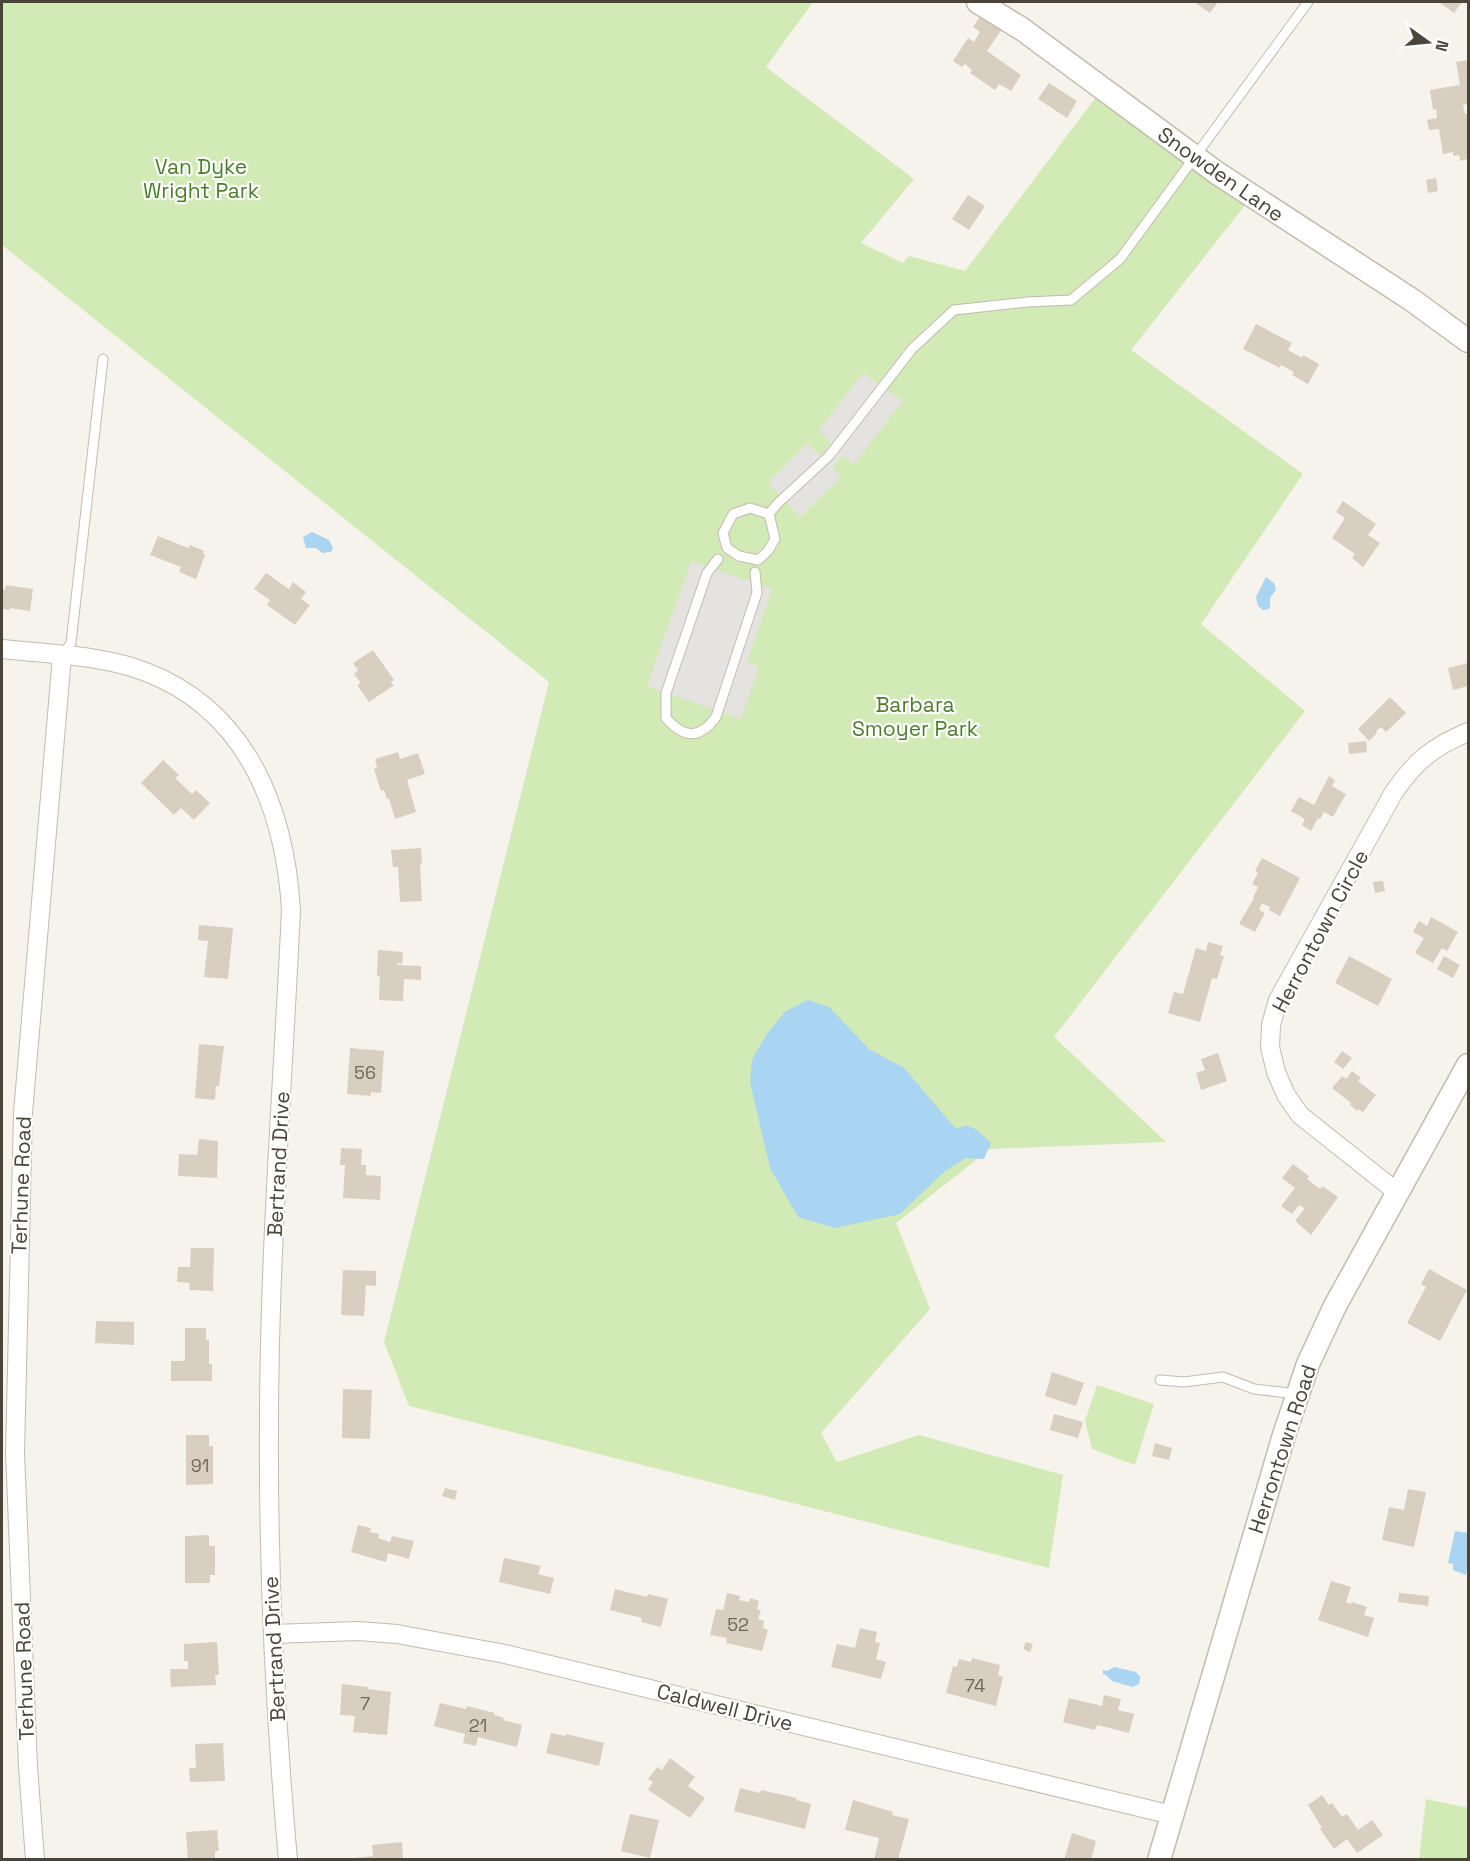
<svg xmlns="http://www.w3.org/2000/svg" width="1470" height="1861" font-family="'Space Grotesk',sans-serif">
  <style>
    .green { fill: #d2eab5 }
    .parking { fill: #e5e3e0 }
    .water { fill: #a9d4f2 }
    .building { fill: #d8cfc1 }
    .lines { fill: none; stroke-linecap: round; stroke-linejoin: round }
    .service-casing { stroke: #c2bbae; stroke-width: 11 }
    .minor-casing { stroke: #c2bbae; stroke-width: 20 }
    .tertiary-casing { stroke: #c2bbae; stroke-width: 25 }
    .service { stroke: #fff; stroke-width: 9 }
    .minor { stroke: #fff; stroke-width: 18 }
    .tertiary { stroke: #fff; stroke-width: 22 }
    .labels { text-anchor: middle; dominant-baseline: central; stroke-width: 4.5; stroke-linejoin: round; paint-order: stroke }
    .number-label { font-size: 18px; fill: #6e675b }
    .park-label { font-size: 21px; fill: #4a7f2a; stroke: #fff }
    .street-label { font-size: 21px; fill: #4b4439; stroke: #fff }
  </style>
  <rect width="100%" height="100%" fill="#f6f3ec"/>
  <path class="green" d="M2 2H813L766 67 914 179 861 243 903 263 909 256 965 271 1102 89 1253 195 1131 350 1303 474 1201 624 1305 711 1054 1037 1166 1142 990 1149 896 1223 930 1309 821 1433 837 1462 919 1435 1063 1475 1049 1568 409 1406 384 1342 549 682 2 245Z
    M1097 1385 1154 1404 1135 1465 1092 1449 1085 1421Z
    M1426 1799 1468 1808V1859H1419Z"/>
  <path class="parking" d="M863 373 903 401 854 464 842 456 833 467 840 478 800 517 768 483 808 443 820 456 831 443 819 430Z
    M691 561 772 589 747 662 759 667 741 719 647 686Z"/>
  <path class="water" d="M312 532 329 540 333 548 331 552 323 553 316 548H306L303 537Z
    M1266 577 1274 583 1276 590 1270 598V606L1269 609 1263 610 1258 606 1256 597Z
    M808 1000 829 1007 869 1049 904 1068 956 1129 966 1125 977 1130 991 1143 984 1159 966 1158 945 1171 900 1214 835 1228 798 1217 770 1168 750 1082 752 1060 766 1035 785 1012Z
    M1455 1531 1468 1533V1560L1466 1575 1453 1570V1564L1448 1563Z
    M1114 1667 1136 1672 1140 1677 1139 1684 1132 1687 1112 1681 1106 1675 1103 1674V1670L1107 1671Z"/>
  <path class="building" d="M1194 2H1218L1210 13Z
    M1439 2H1462L1454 13Z
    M981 15 1002 29 987 51 1021 75 1011 91 999 84 995 90 970 73 972 70 965 64 962 67 953 61 968 38 974 42 980 32 973 27Z
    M1468 60V104L1463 105 1465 114H1468V159L1460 161 1459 155 1453 156V152L1443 154 1439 129 1429 130 1427 120 1437 118 1436 109 1433 110 1430 90 1460 85 1456 62Z
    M1049 83 1077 101 1067 118 1038 99Z
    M1436 178 1438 191 1428 193 1426 180Z
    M968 195 985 206 969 230 952 219Z
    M1256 324 1292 343 1288 350 1302 358 1303 355 1319 364 1308 384 1292 375 1294 372 1281 365 1280 368 1243 349Z
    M1343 501 1376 524 1368 535 1380 543 1363 567 1352 558 1355 554 1332 538 1345 518 1336 512Z
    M158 536 188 548 190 545 204 551 203 554 205 555 196 579 179 572 181 567 150 555Z
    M266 573 289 589 293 582 306 592 301 599 310 605 295 625 267 605 270 600 254 589Z
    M6 585 33 589 30 611 10 608V610L2 609V589L5 590Z
    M373 650 394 680 391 682 394 685 369 702 357 685 361 683 354 674 358 670 353 663Z
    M1468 663V686L1453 690 1448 668Z
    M1390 697 1406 713 1386 732 1381 727 1376 731 1377 733 1369 741 1358 729Z
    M1366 741 1367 752 1349 754 1348 743Z
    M398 752 400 759 418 753 425 774 407 780 416 812 395 819 389 799H387L384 790 381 791 374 769 377 768 375 759Z
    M163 760 179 775 175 778 192 794 196 790 210 803 194 820 181 808 174 815 141 783Z
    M1329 776 1335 780 1332 786 1346 794 1333 817 1324 812 1320 819 1318 818 1311 831 1302 825 1305 819 1291 811 1299 797 1314 805Z
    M421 848 422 863 420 864 422 901 400 902 398 867H393L391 850Z
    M1262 858 1300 878 1280 916 1269 910 1270 907 1262 903 1259 910 1265 913 1255 932 1239 924 1254 898H1253L1258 887 1252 884 1258 873 1255 871Z
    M1383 881 1385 891 1375 893 1373 882Z
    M1431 917 1458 932 1447 951 1442 948 1433 963 1415 953 1424 938 1413 932 1419 921 1427 926Z
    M199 925 233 928 228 979 204 977 208 941 198 940Z
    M1208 942 1223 946 1220 955 1224 956 1217 979 1212 978 1200 1022 1168 1013 1174 992 1183 994 1196 948 1206 951Z
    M378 950 403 952 402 964 398 963 397 965 421 966V980L404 979 403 1001 379 1000 380 977 377 976Z
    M1349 956 1392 979 1378 1006 1335 983Z
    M1444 956 1460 965 1453 978 1437 969Z
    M199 1044 224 1046 219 1086H216L215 1100 195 1098Z
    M350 1048 384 1051 381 1093 371 1092V1096L347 1094Z
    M1342 1051 1352 1058 1343 1069 1334 1062Z
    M1218 1053 1227 1081 1201 1090 1196 1073 1205 1070 1201 1059Z
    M1352 1071 1361 1078 1358 1081 1376 1095 1363 1112 1358 1109 1357 1111 1350 1105 1351 1103 1332 1088 1342 1076 1346 1079Z
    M199 1139 218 1141 217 1178 178 1176 179 1154 197 1155Z
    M341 1148 362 1149 361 1165H366V1175L381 1176 380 1200 343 1198 345 1165H340Z
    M1293 1164 1309 1176 1307 1179 1320 1189 1322 1186 1338 1197 1311 1235 1295 1221 1305 1208 1299 1205 1292 1214 1281 1206 1295 1188 1282 1178Z
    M191 1248H214L213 1291 189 1290 190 1283 177 1282 178 1267H190Z
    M1429 1269 1467 1290 1440 1341 1407 1323 1426 1287 1421 1284Z
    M343 1270 376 1271V1286L366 1285 364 1316 341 1315Z
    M96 1321 134 1322V1345L95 1343Z
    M185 1328H206V1340H209V1364H212V1381H171V1361H185Z
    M1052 1372 1084 1383 1076 1406 1045 1396Z
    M343 1389 372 1390 370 1439 342 1438Z
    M1054 1414 1083 1422 1078 1438 1050 1430Z
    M186 1435H209V1446H213V1484L186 1485Z
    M1155 1443 1172 1448 1169 1460 1152 1456Z
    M445 1488 457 1491 455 1500 442 1496Z
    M1408 1489 1426 1492 1414 1547 1382 1540 1389 1507 1404 1510Z
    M358 1525 371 1528 370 1532 379 1534 378 1538 390 1542 392 1536 414 1541 409 1559 388 1553 386 1562 351 1552Z
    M209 1535V1546H215V1575H210V1583H185V1536Z
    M504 1558 541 1566 538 1574 554 1578 550 1594 499 1582Z
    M1331 1581 1351 1587 1346 1602 1351 1604 1352 1602 1367 1607 1364 1615 1374 1618 1368 1637 1318 1620Z
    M615 1589 647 1597 648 1594 668 1599 661 1627 641 1622 642 1618 610 1610Z
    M727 1593 740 1596 739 1600 749 1602 750 1598 759 1601 757 1609 761 1610 758 1619 764 1621 763 1628 768 1630 762 1651 726 1643 727 1638 710 1635 716 1609 723 1610Z
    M1399 1593 1429 1596 1428 1606 1398 1602Z
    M860 1628 877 1632 875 1642 880 1643 876 1659 886 1662 881 1679 831 1667 837 1644 855 1648Z
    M217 1642 219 1675H215L216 1685 171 1687 170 1669H188V1661H184V1644Z
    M1026 1642 1033 1644 1030 1652 1023 1649Z
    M972 1658 1000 1665 998 1675 1003 1677 996 1706 946 1693 953 1666 957 1667 959 1659 971 1662Z
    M342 1684 368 1687V1689L391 1692 387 1735 353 1732 355 1716 340 1715Z
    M1104 1695 1121 1699 1118 1710 1134 1714 1129 1733 1097 1725 1095 1730 1063 1722 1069 1698 1102 1706Z
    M440 1703 466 1709 467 1706 495 1713 494 1715 504 1718 503 1720 522 1725 517 1747 478 1737 476 1746 463 1743 465 1734 434 1726Z
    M551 1733 565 1736 566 1734 604 1743 599 1766 546 1753Z
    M223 1743 225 1781 190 1782 189 1768H196L195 1744Z
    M670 1758 695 1777 688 1786 705 1798 690 1818 648 1790 653 1782 648 1779 657 1767 662 1770Z
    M740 1788 760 1793 761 1790 796 1798V1800L811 1804 805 1829 734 1811Z
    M1322 1795 1329 1805 1332 1803 1342 1817 1347 1814 1358 1830 1372 1820 1383 1835 1357 1853 1347 1839 1334 1849 1320 1829 1322 1828 1308 1805Z
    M853 1800 893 1812 892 1815 909 1819 898 1860H874L879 1838 845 1830Z
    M630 1814 659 1820 650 1858 621 1851Z
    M217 1830 219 1851H215V1860H188L186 1832Z
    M1072 1833 1096 1841 1091 1860H1064Z
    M402 1842 403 1860H354V1858L373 1856 372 1845Z"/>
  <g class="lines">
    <defs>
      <path id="service" d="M769 514 775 539 768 551 758 560 739 556 727 548 723 533 733 514 750 508 769 514 777 504 829 456 912 349 954 310 1028 302 1071 300 1120 259 1308 2
        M718 559 707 573 666 693V718C684 739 700 739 716 717L757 593 755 572
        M63 655 71 643 103 359
        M1160 1380 1184 1382 1223 1377 1254 1389 1297 1394"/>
      <path id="minor" d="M2 649C47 654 104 655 146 672 247 711 285 809 291 910 283 1082 269 1254 269 1426 268 1570 275 1715 288 1860
        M1398 1193 1300 1115 1286 1095 1276 1072 1270 1047 1271 1025 1278 1000 1394 792C1416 760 1433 747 1468 732
        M273 1634 358 1631 397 1634 505 1654 1172 1815
        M35 1860 28 1767 15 1453 23 1113 62 656"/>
      <path id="tertiary" d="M978 2 1022 29 1217 173 1412 300 1468 341
        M1159 1860 1284 1435 1308 1364 1335 1306 1468 1065"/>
    </defs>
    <use href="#service" class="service-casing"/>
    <use href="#minor" class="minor-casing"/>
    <use href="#tertiary" class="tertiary-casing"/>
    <use href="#service" class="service"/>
    <use href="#minor" class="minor"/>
    <use href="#tertiary" class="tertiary"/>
  </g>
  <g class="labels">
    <g class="number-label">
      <text x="365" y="1072">56</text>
      <text x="200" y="1465">91</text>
      <text x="738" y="1624">52</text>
      <text x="975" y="1685">74</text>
      <text x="365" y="1703">7</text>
      <text x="478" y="1725">21</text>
    </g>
    <g class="park-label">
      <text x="201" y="166">Van Dyke<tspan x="201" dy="24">Wright Park</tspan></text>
      <text x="915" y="704">Barbara<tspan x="915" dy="24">Smoyer Park</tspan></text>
    </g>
    <g class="street-label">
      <text transform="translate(1221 174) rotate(35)">Snowden Lane</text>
      <text transform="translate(1320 931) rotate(-62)">Herrontown Circle</text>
      <text transform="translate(278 1164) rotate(-87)">Bertrand Drive</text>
      <text transform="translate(21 1185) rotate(-88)">Terhune Road</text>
      <text transform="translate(1282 1449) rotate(-72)">Herrontown Road</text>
      <text transform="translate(274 1649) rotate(-93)">Bertrand Drive</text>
      <text transform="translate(24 1671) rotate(-92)">Terhune Road</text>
      <text transform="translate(725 1707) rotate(14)">Caldwell Drive</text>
    </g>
  </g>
  <rect width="1470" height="1861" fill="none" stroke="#4b4439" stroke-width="6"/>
  <g transform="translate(1428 42) rotate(105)" stroke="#ffffff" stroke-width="4.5" paint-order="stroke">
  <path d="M0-4.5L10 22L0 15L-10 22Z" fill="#4b4439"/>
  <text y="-9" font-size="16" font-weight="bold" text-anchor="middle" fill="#4b4439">N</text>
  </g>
</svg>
